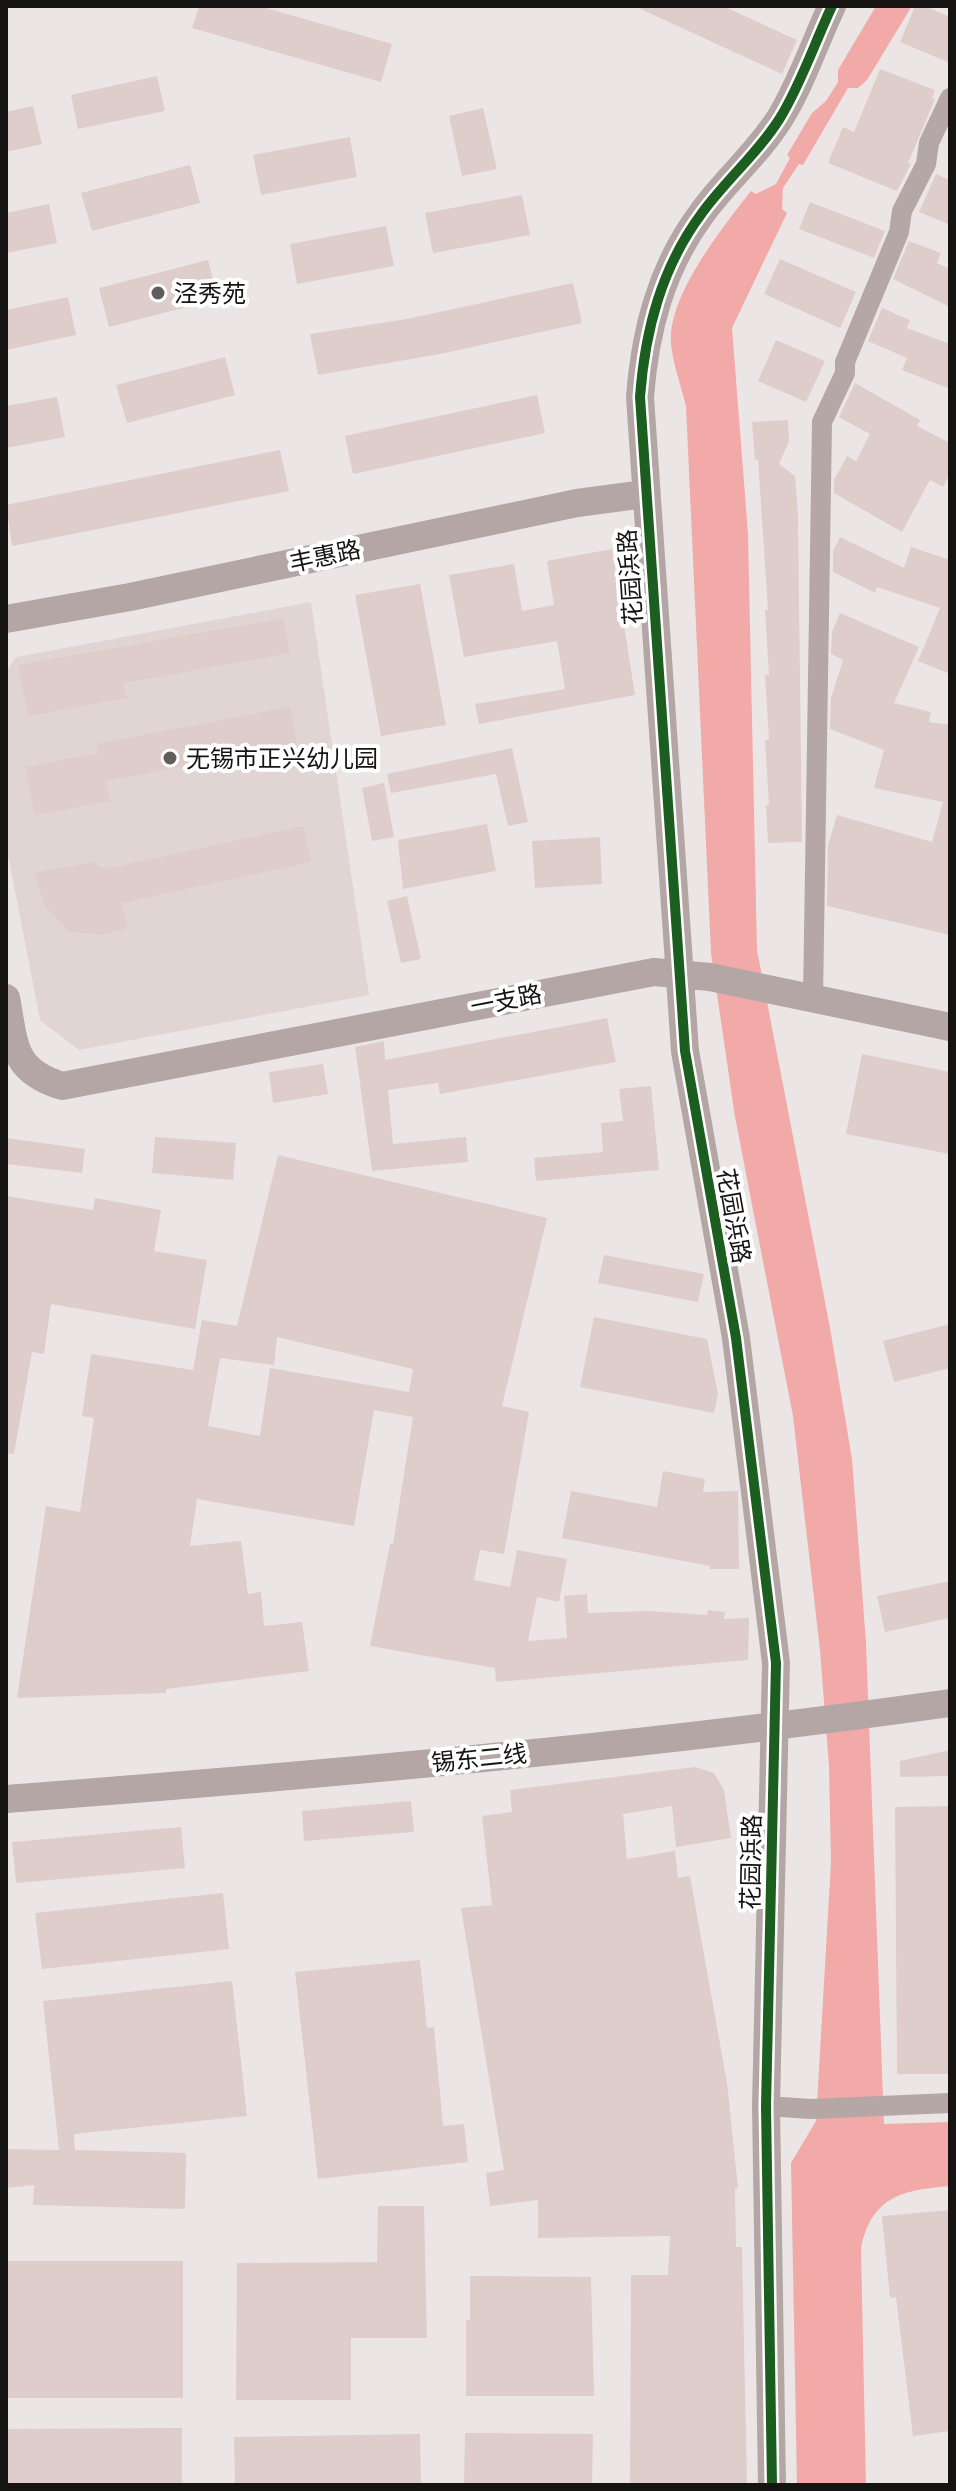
<svg xmlns="http://www.w3.org/2000/svg" width="956" height="2491" font-family="'Asap Condensed','Noto Sans SC',sans-serif">
  <style>
    .built { fill: #e1d5d4 }
    .water { fill: #f1aaa8 }
    .building { fill: #decdcb; fill-rule: evenodd }
    .lines { fill: none; stroke-linecap: round; stroke-linejoin: round }
    .street { stroke: #b4a7a6; stroke-width: 20 }
    .secondary { stroke: #b3a6a5; stroke-width: 28 }
    .cycleway-casing { stroke: #fff; stroke-width: 15 }
    .cycleway { stroke: #1b5e20; stroke-width: 10 }
    .poi-dot { fill: #615d5c; stroke: #fff; stroke-width: 3 }
    .labels { text-anchor: middle; dominant-baseline: central; stroke-width: 8; stroke-linejoin: round; paint-order: stroke }
    .poi-label { font-size: 24px; fill: #161313; stroke: #fff; text-anchor: start }
    .street-label { font-size: 24px; fill: #161313; stroke: #fff }
  </style>
  <rect width="100%" height="100%" fill="#ebe6e5"/>
  <path class="built" d="M311 602 369 995 79 1050 40 1020 6 845V672L16 657Z"/>
  <path class="water" d="M876 6H912L867 80 858 88H848L803 165 799 164 783 188 782 209 787 213 732 328 748 534 757 950 830 1328 852 1459 866 1643 884 2124 950 2122V2186C903 2190 872 2196 861 2248L866 2485H797L791 2163 816 2121 831 1862 829 1766 820 1650 793 1416 735 1117 711 953 686 406C681 386 673 364 671 344 667 296 723 227 751 191L756 194 776 184 790 158 787 155 812 113 826 101 838 82V70Z"/>
  <path class="building" d="M199 6H259L392 44 381 82 192 28Z
    M634 6H723L797 40 782 74Z
    M915 6H925L950 17V63L900 42Z
    M880 69 935 90 932 98 935 99 908 163 911 164 897 191 828 163 843 127 854 132Z
    M157 76 165 111 78 129 71 95Z
    M33 106 42 144 6 152V112Z
    M483 108 497 169 462 176 449 116Z
    M350 137 357 177 261 195 253 155Z
    M190 165 200 203 92 231 81 193Z
    M936 174 950 180V225L919 212Z
    M522 195 530 235 433 253 425 213Z
    M810 202 885 231 874 258 799 229Z
    M49 204 57 243 6 253V213Z
    M386 226 394 266 297 284 290 244Z
    M909 241 941 253 937 263 950 269V307L893 279Z
    M780 259 856 292 840 328 764 294Z
    M208 260 218 299 109 327 99 288Z
    M573 283 582 323 440 354 318 375 310 334 407 319Z
    M68 297 76 335 6 350V310Z
    M882 308 910 320 907 328 950 344V389L902 370 907 358 868 341Z
    M776 340 825 361 806 402 758 381Z
    M225 357 235 395 127 423 116 385Z
    M855 383 920 420 917 426 950 443V473L943 487 930 480 902 532 834 493V480L847 456 856 461 870 434 839 417Z
    M537 395 545 433 353 474 345 436Z
    M57 397 65 437 6 448V406Z
    M788 420 789 441 779 464 795 476 798 515 802 842 768 843 766 805H769L765 740 769 739 765 675H769L765 610H768L758 459 755 460 752 422Z
    M280 450 289 491 12 546 6 505Z
    M840 537 904 568 911 547 950 560V674L918 661 940 608 877 587 875 593 833 572V551Z
    M612 549 635 695 479 724 475 704 565 689 557 641 464 657 449 575 514 564 522 611 554 605 547 561Z
    M420 584 446 725 381 736 355 595Z
    M840 613 919 647 894 703 931 712 929 722 950 725V935L827 906 828 845 837 815 932 842 943 802 874 788 884 750 830 729 831 698 843 660 831 654 832 632Z
    M284 618 290 653 124 683 127 698 28 716 18 665Z
    M290 707 297 744 106 781 110 801 35 815 25 767 98 753 96 744Z
    M512 748 528 822 508 826 496 774 391 793 387 774Z
    M384 783 394 837 372 841 362 788Z
    M487 824 496 871 403 889 398 840Z
    M303 826 311 862 122 903 127 928 101 935 68 931 45 906 34 873 92 862 105 869Z
    M600 837 602 884 535 888 532 841Z
    M407 896 421 959 401 963 387 901Z
    M607 1018 616 1062 440 1094 438 1083 388 1090 393 1144 466 1137 468 1162 372 1171 355 1047 384 1041 385 1060Z
    M862 1054 950 1072V1154L846 1134Z
    M323 1064 328 1094 273 1103 269 1072Z
    M651 1086 659 1170 536 1181 534 1158 603 1152 601 1123 623 1121 619 1089Z
    M155 1137 236 1143 233 1180 152 1173Z
    M6 1138 85 1149 82 1173 6 1164Z
    M278 1155 547 1218 502 1406 529 1412 504 1554 480 1550 474 1580 510 1587 517 1550 567 1559 559 1602 537 1597 528 1641 567 1638 564 1596 587 1594 588 1613 649 1611 707 1615 708 1610 725 1612 724 1619 749 1618 748 1660 496 1682 495 1668 370 1646 390 1544H393L413 1417 374 1410 354 1526 197 1499 190 1546 241 1541 248 1594 261 1592 264 1626 302 1622 309 1671 166 1689V1693L17 1698 46 1506 80 1512 94 1418 82 1416 91 1354 193 1370 202 1320 237 1326ZM277 1337 413 1369 409 1392 270 1368 260 1436 208 1426 220 1358 274 1365Z
    M6 1196 93 1210 95 1198 161 1210 154 1251 207 1260 195 1329 51 1304 44 1354 32 1352 14 1454 6 1453Z
    M604 1255 704 1274 698 1302 598 1283Z
    M594 1317 707 1339 718 1394 714 1413 580 1387Z
    M950 1324V1368L894 1382 883 1341Z
    M663 1471 705 1479 703 1492 738 1491 739 1569H710V1566L562 1538 571 1491 657 1507Z
    M950 1581V1618L885 1632 877 1596Z
    M950 1750V1776L900 1777V1761Z
    M695 1767 714 1773 724 1790 731 1838 676 1847 672 1806 623 1814 627 1859 675 1851 678 1878 690 1876 727 2083 738 2188 735 2189 736 2247H742L747 2485H630L631 2275H668L670 2236 538 2238V2200L490 2206 486 2173 504 2170 461 1908 492 1905 482 1816 512 1812 510 1790Z
    M411 1801 414 1832 304 1841 302 1811Z
    M950 1806V2074H897L895 1807Z
    M181 1827 185 1868 16 1883 12 1842Z
    M223 1893 229 1949 42 1969 35 1913Z
    M420 1960 427 2028 434 2027 443 2126 464 2124 468 2162 318 2179 295 1972Z
    M232 1981 247 2116 74 2134 75 2150 186 2153 185 2209 33 2205 34 2185 6 2188V2149L59 2150 43 2001Z
    M378 2206H424L427 2338H351V2400H236L237 2263 377 2262Z
    M950 2210V2431L913 2436 896 2297 890 2298 882 2216Z
    M6 2261H183V2398H6Z
    M470 2276 591 2277 594 2396H466V2320H470Z
    M182 2428V2485H6V2429Z
    M465 2433 593 2434 592 2485H464Z
    M420 2434 421 2485H235L234 2437Z"/>
  <g class="lines">
    <path class="street" d="M813 999 822 422 845 373V362L899 232 902 211 926 164 929 143 950 98
      M766 2106 811 2109 950 2103"/>
    <path class="secondary" d="M6 619 130 597 577 503 645 494
      M6 998C15 1044 11 1070 62 1086L654 972 710 977 950 1027
      M6 1799C322 1775 637 1747 950 1703
      M772 2485 766 2106 776 1663 736 1338 685 1051 640 397C645 331 661 268 702 213 726 180 759 152 780 118 801 84 815 42 832 6"/>
    <defs>
      <path id="cycleway" d="M772 2485 766 2106 776 1663 736 1338 685 1051 640 397C645 331 661 268 702 213 726 180 759 152 780 118 801 84 815 42 832 6"/>
    </defs>
    <use href="#cycleway" class="cycleway-casing"/>
    <use href="#cycleway" class="cycleway"/>
  </g>
  <g class="poi-dot">
    <circle cx="158" cy="293" r="8"/>
    <circle cx="170" cy="758" r="8"/>
  </g>
  <g class="labels">
    <g class="poi-label">
      <text x="174" y="293">泾秀苑</text>
      <text x="186" y="758">无锡市正兴幼儿园</text>
    </g>
    <g class="street-label">
      <text transform="translate(325 556) rotate(-12)">丰惠路</text>
      <text transform="translate(630 577) rotate(-94)">花园浜路</text>
      <text transform="translate(506 1000) rotate(-11)">一支路</text>
      <text transform="translate(734 1216) rotate(80)">花园浜路</text>
      <text transform="translate(479 1758) rotate(-6)">锡东二线</text>
      <text transform="translate(751 1862) rotate(-89)">花园浜路</text>
    </g>
  </g>
  <rect width="956" height="2491" fill="none" stroke="#161313" stroke-width="16"/>
</svg>
